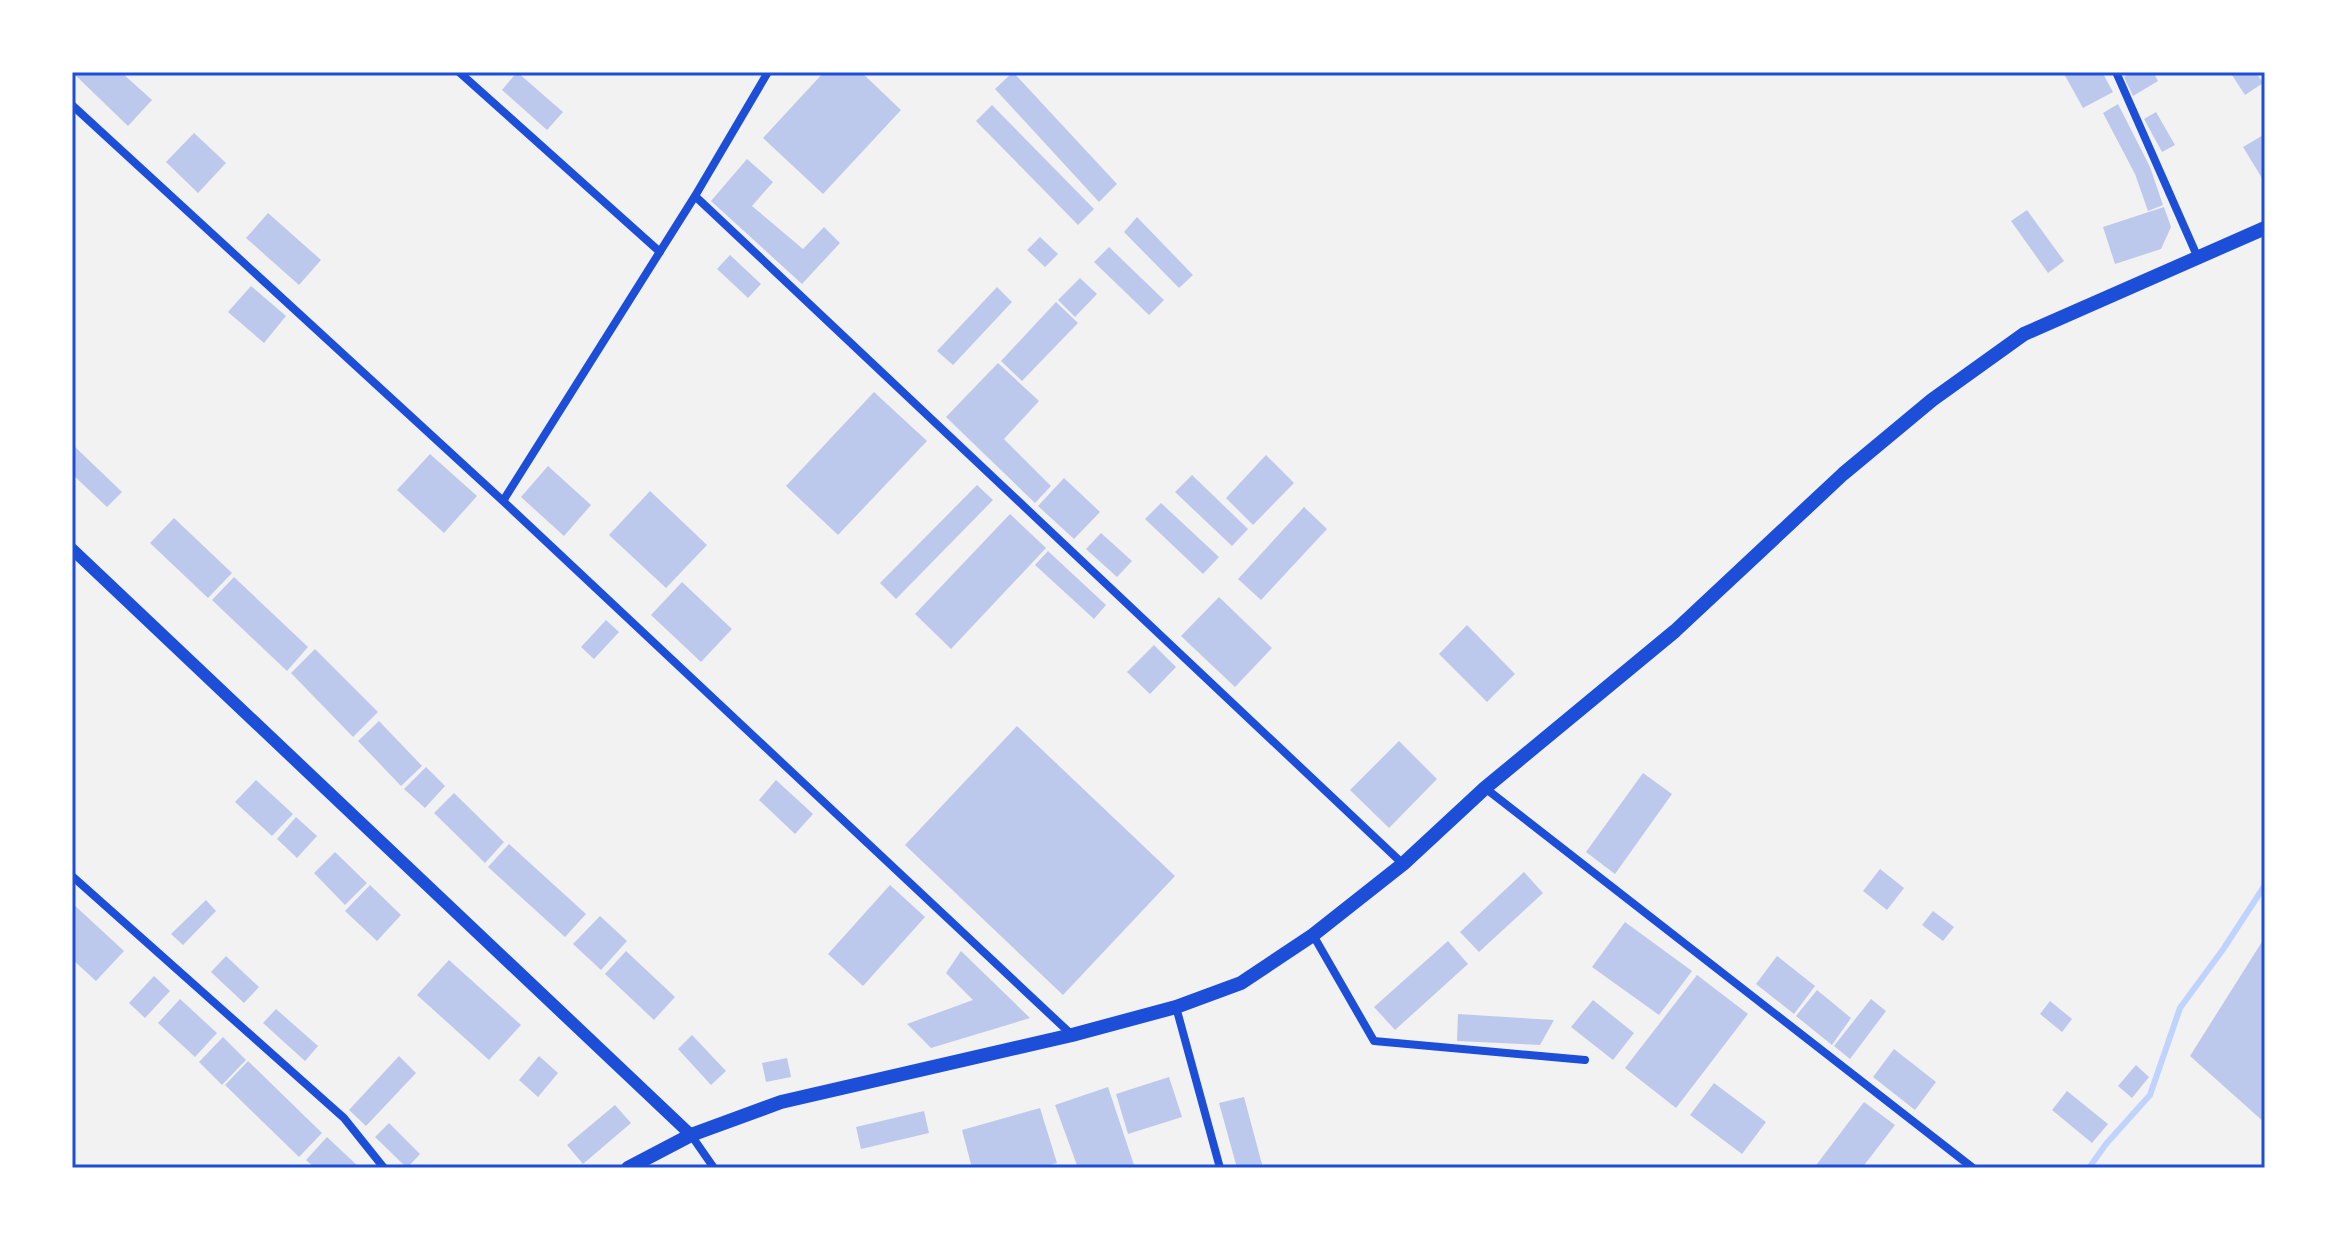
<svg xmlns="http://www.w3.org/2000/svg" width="2337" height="1240" font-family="Lora,serif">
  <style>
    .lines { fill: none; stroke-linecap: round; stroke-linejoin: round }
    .stream { stroke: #bfd3fe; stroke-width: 6 }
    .building { fill: #bdc9ec }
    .minor { stroke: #1d4ed8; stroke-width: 8 }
    .tertiary { stroke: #1d4ed8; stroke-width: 12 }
    .secondary { stroke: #1d4ed8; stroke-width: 14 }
    .neatline { fill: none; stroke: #1d4ed8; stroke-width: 3 }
  </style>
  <rect width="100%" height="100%" fill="#f2f2f2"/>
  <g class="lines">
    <path class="stream" d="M2089 1168 2106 1144 2150 1095 2180 1008 2224 948 2265 885"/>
  </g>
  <path class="building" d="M72 72H121L152 100 128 126Z
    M517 72 563 112 547 130 502 90Z
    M824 72H861L901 110 823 194 763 138Z
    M1013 72 1117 184 1099 202 995 89Z
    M2063 72H2102L2113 92 2083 108Z
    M2133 72H2153L2158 81 2133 96 2124 77Z
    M2230 72H2256L2263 83 2245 95Z
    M2118 104 2150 167 2163 205 2148 211 2135 174 2103 113Z
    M992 105 1094 209 1078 225 976 121Z
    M2156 112 2175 145 2162 152 2144 119Z
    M194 133 226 163 198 193 166 162Z
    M2265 134V183L2243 147Z
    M747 159 773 182 752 206 803 249 824 227 840 243 802 284 711 201Z
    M2164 207 2171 227 2161 249 2115 264 2103 227Z
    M2027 210 2064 261 2048 273 2011 221Z
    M268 213 321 260 299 285 246 238Z
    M1137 217 1193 275 1179 288 1124 232Z
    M1040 237 1058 254 1045 267 1027 250Z
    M1109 247 1164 300 1149 315 1094 262Z
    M730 255 761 284 748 298 717 269Z
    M1080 278 1097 294 1075 317 1058 300Z
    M251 286 286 316 264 343 228 312Z
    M997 287 1012 302 953 365 937 351Z
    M1056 302 1078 323 1022 381 1001 361Z
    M998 363 1039 401 1004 439 1051 486 1035 503 946 417Z
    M874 392 927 441 838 535 786 486Z
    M72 444 122 492 107 507 72 474Z
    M430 454 477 496 444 533 397 490Z
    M1266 455 1294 483 1253 525 1226 498Z
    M548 466 591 505 564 536 521 497Z
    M1192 475 1248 529 1232 546 1175 492Z
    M1064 478 1100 512 1074 539 1038 506Z
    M977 485 993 500 896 599 880 583Z
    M650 491 707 545 666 588 609 535Z
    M1161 503 1219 557 1203 574 1145 519Z
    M1304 507 1327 529 1261 600 1238 579Z
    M1010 514 1046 548 951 649 915 614Z
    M174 518 232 573 208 598 150 543Z
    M1101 533 1132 561 1117 577 1086 549Z
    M1048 551 1106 605 1094 619 1035 565Z
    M234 577 308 647 287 671 212 600Z
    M682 582 732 629 701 662 651 615Z
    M1219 597 1272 648 1235 687 1181 636Z
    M606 620 619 632 594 659 581 647Z
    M1467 625 1515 674 1487 702 1439 654Z
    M1154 645 1176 667 1150 694 1127 672Z
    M315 649 378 712 353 737 291 673Z
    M379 721 422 766 401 786 358 741Z
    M1017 726 1175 876 1063 995 905 845Z
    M1399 741 1437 779 1389 828 1350 790Z
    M426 767 445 786 425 808 404 789Z
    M1643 773 1672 794 1615 874 1586 852Z
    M256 780 293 814 272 836 235 802Z
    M776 780 813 814 795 834 759 800Z
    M454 793 504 842 485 863 434 813Z
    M296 817 317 836 297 858 277 839Z
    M509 844 586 914 565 937 488 867Z
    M335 852 367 883 345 905 314 873Z
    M1880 869 1904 888 1887 910 1863 891Z
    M1524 872 1543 893 1479 952 1460 932Z
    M370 885 401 915 377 941 345 911Z
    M890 885 925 917 863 986 828 954Z
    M206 900 216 911 183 945 171 934Z
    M72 903 124 951 96 981 72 959Z
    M1933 911 1954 927 1943 941 1922 925Z
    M600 916 627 941 601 970 573 944Z
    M1625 922 1692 971 1659 1015 1592 967Z
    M2265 937V1123L2190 1056Z
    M1448 941 1468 964 1395 1030 1374 1007Z
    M626 951 675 997 654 1020 605 974Z
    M961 951 1030 1018 931 1048 907 1024 973 1000 946 973Z
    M226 956 259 987 244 1003 211 972Z
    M1777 956 1815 986 1794 1014 1756 984Z
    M449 960 521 1025 489 1060 417 995Z
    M1697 975 1748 1014 1676 1108 1625 1068Z
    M154 976 170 991 145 1018 129 1003Z
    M1817 990 1851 1018 1832 1045 1796 1016Z
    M180 999 217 1033 195 1057 158 1023Z
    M1871 999 1886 1011 1850 1059 1834 1046Z
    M1593 1000 1634 1033 1613 1060 1571 1027Z
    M2050 1001 2072 1019 2062 1032 2040 1014Z
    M276 1009 318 1046 305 1061 263 1023Z
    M1458 1014 1554 1020 1540 1045 1457 1041Z
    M692 1035 726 1071 711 1085 678 1049Z
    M223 1037 246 1060 222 1085 199 1062Z
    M1894 1049 1936 1082 1915 1110 1873 1077Z
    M399 1056 416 1073 366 1126 349 1110Z
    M539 1056 558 1073 538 1097 519 1080Z
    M787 1058 791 1077 766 1082 762 1063Z
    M248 1061 322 1133 299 1157 225 1085Z
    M2136 1065 2149 1077 2132 1098 2118 1086Z
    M1169 1077 1182 1117 1128 1134 1116 1094Z
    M1714 1083 1766 1122 1742 1154 1690 1115Z
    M1108 1087 1135 1168H1078L1055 1105Z
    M2067 1091 2108 1124 2092 1143 2052 1110Z
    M1244 1097 1263 1168H1237L1219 1103Z
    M1864 1102 1895 1125 1862 1168H1814Z
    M615 1105 631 1123 583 1164 567 1145Z
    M1040 1108 1057 1163 1039 1168H972L962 1130Z
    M924 1111 929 1133 861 1149 856 1127Z
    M389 1123 420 1154 407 1168 375 1137Z
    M327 1137 360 1168H315L306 1160Z"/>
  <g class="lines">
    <path class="minor" d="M459 72 660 252
      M2116 72 2198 258
      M72 105 503 501 1072 1035
      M695 196 1403 864
      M503 501 695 196 768 72
      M1485 788 1973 1168
      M72 876 344 1118 384 1168
      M1313 935 1374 1041 1585 1060
      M1176 1007 1220 1168
      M691 1135 714 1168"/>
    <path class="tertiary" d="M72 549 691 1135"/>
    <path class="secondary" d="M628 1168 691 1135 781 1102 1072 1035 1176 1007 1241 983 1313 935 1403 864 1485 788 1675 631 1843 474 1932 400 2024 334 2265 228"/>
  </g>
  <rect width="2337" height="1240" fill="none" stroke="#ffffff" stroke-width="148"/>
  <rect x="74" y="74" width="2189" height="1092" class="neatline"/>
</svg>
